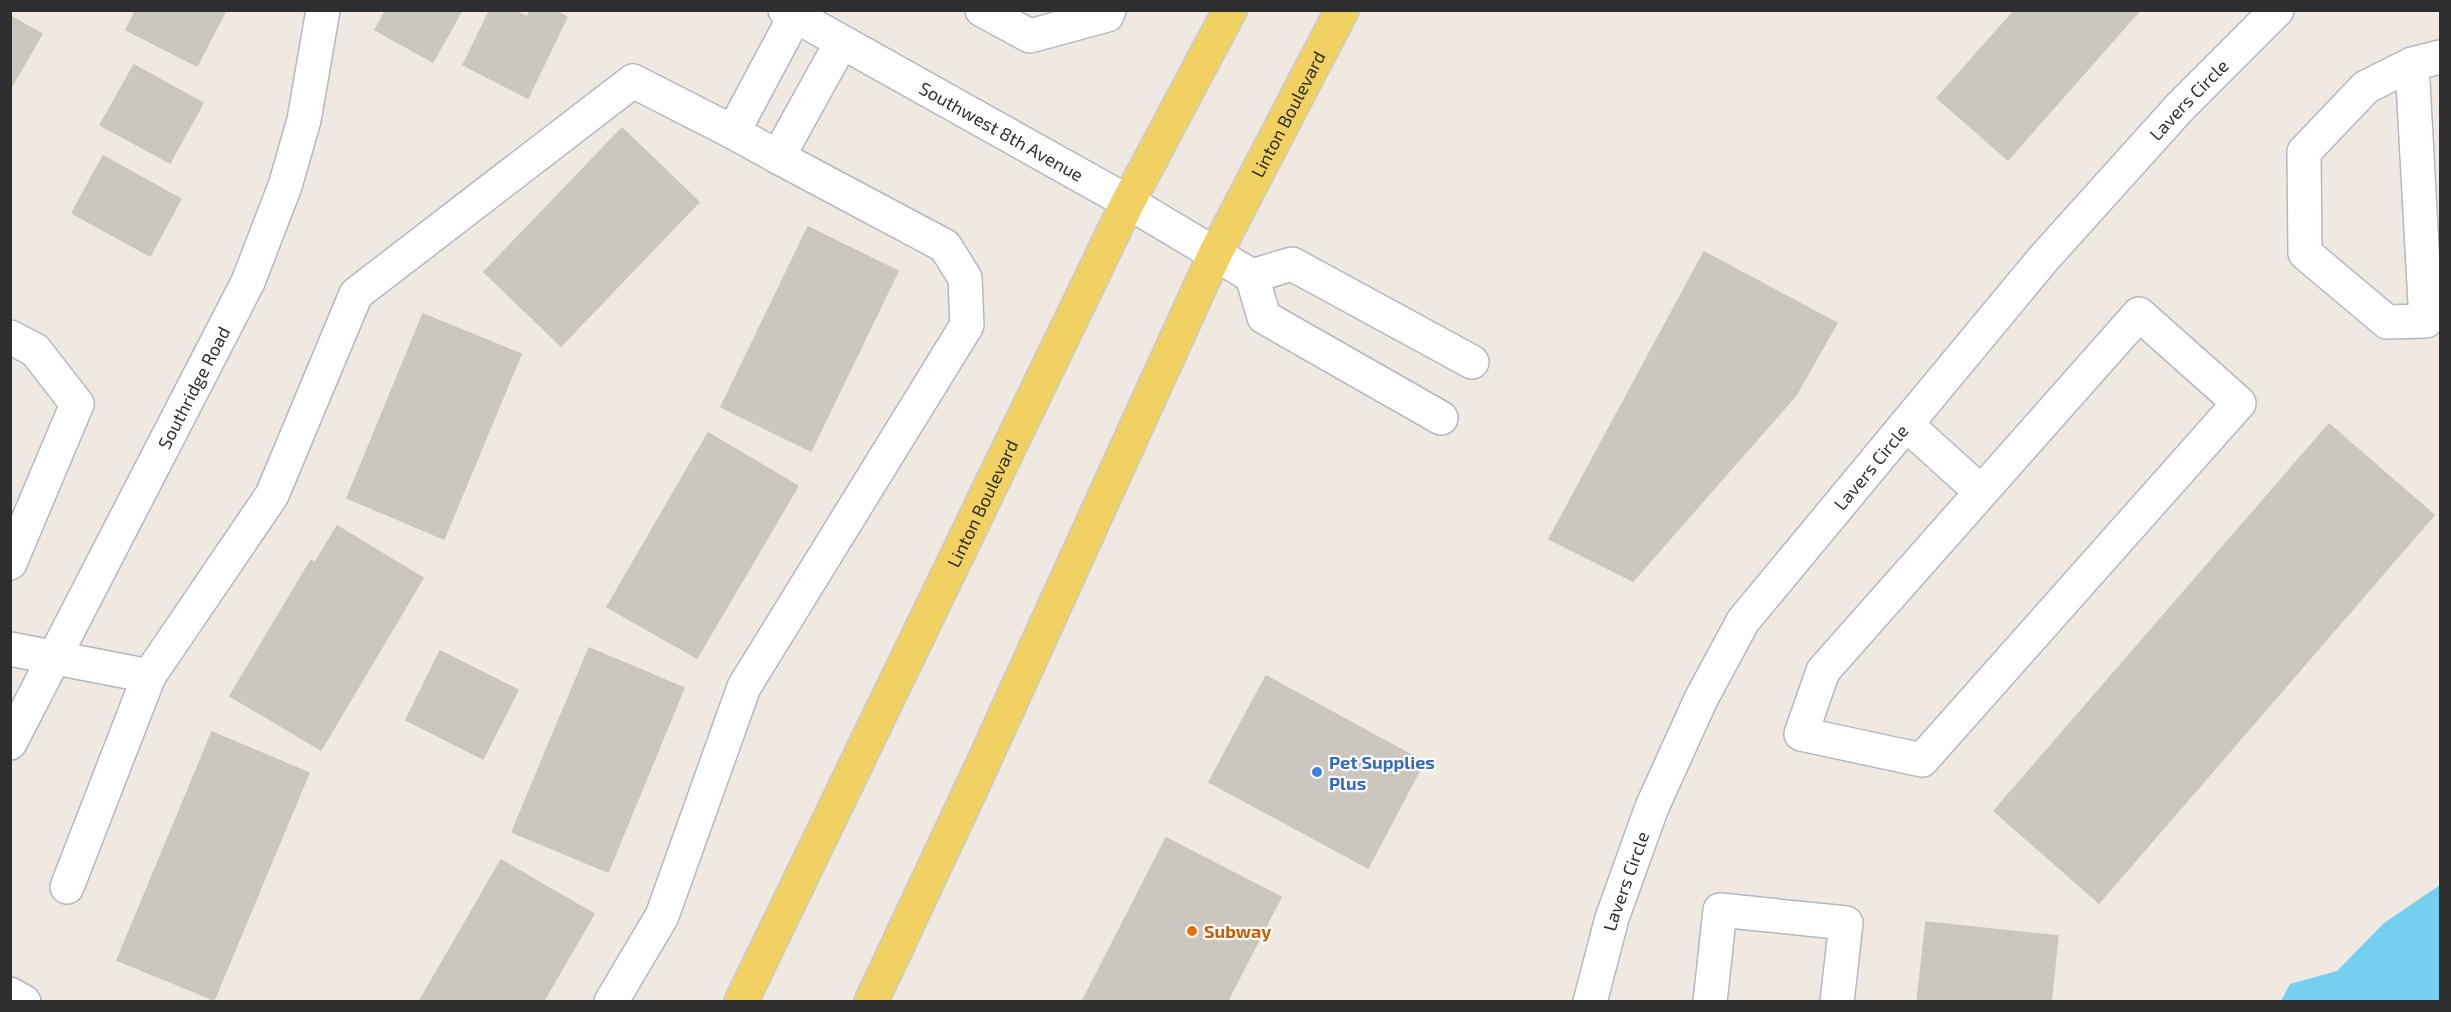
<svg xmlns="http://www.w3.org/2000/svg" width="2451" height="1012" font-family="'Exo 2',sans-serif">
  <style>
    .water { fill: #75cff0 }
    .building { fill: #cbc7bf; stroke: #cbc5ba; stroke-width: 1.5 }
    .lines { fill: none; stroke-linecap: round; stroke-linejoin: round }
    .minor-casing { stroke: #b4b7c1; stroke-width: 36 }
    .major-casing { stroke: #c9c9c9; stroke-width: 36 }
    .minor { stroke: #fff; stroke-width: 33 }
    .major { stroke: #f2d163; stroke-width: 33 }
    .shop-dot { fill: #3f7fe0; stroke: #fff; stroke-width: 2 }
    .food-dot { fill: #e8710a; stroke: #fff; stroke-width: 2 }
    .labels { text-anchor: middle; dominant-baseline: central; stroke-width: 4.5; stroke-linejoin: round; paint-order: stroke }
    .street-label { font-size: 18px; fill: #2e2e2e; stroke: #fff }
    .shop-label { font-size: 18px; font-weight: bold; fill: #366cbe; stroke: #fff; text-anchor: start }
    .food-label { font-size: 18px; font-weight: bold; fill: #c56008; stroke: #fff; text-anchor: start }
  </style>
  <rect width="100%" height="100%" fill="#efe9e1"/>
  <path class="water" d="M2440 885V1001H2281L2290 984 2337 971 2384 923Z"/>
  <path class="building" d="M136 10H226L197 66 126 30Z
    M386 10H462L433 62 375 30Z
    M490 10H513L527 17 530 10H555L567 17 528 98 463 65Z
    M2015 10H2140L2008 160 1937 98Z
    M10 16 42 34 10 89Z
    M134 65 203 103 170 163 100 125Z
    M622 128 699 202 561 346 484 272Z
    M103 156 181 199 150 256 72 213Z
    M808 227 898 271 811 451 721 407Z
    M1704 252 1837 323 1796 395 1633 581 1549 539Z
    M423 314 521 354 444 539 347 498Z
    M2329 424 2434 515 2099 903 1994 811Z
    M708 433 798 486 697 658 607 607Z
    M337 526 423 578 321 750 230 696 311 560 315 563Z
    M589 648 684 688 608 872 512 832Z
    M440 651 518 690 483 759 406 720Z
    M1266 676 1424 762 1368 868 1209 782Z
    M212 732 309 773 214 1000 117 960Z
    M1166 838 1281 897 1227 1002H1082Z
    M501 860 594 914 543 1002H419Z
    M1926 922 2058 936 2051 1002H1917Z"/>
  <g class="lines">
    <defs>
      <g id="minor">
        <path id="s1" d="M785 10 1128 202 1252 276 1264 317 1441 418"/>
        <path d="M982 10 1030 36 1107 15 1109 10"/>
        <path d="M795 16 733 132 778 157 841 43"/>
        <path d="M2412 64 2426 321 2387 322 2305 253 2304 152 2366 87 2412 64 2440 57"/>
        <path d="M1252 276 1292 264 1472 362"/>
        <path d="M2139 314 2239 403 1922 760 1801 734 1823 671Z"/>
        <path d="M10 337 35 350 77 404 10 563"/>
        <path d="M1906 424 1981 492"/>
        <path d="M10 649 149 676"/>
        <path id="s2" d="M10 743 248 282 285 186 304 120 323 10"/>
        <path d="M67 887 149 676 272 495 356 294 633 81 733 132"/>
        <path d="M10 994 24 1002"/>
        <path d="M611 1002 662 916 744 687 967 325 965 278 945 246 778 157"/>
        <path id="s3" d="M1590 1002 1612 918 1652 807 1701 699 1743 621 2044 258 2180 107 2277 10"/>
        <path d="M1710 1002 1720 910 1846 923 1837 1002"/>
      </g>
      <g id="major">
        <path id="s4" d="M741 1002 1128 202 1230 10"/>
        <path id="s5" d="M871 1002 979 772 1215 254 1342 10"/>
      </g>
    </defs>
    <use href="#minor" class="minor-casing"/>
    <use href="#major" class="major-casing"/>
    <use href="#minor" class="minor"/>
    <use href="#major" class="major"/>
  </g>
  <circle class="shop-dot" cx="1317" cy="772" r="6"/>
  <circle class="food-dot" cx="1192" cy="931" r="6"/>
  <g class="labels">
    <g class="street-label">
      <text stroke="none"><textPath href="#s3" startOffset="1098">Lavers Circle</textPath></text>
      <text stroke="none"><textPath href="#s5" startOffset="981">Linton Boulevard</textPath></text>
      <text stroke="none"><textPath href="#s1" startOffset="248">Southwest 8th Avenue</textPath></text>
      <text stroke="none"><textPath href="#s2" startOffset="400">Southridge Road</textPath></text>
      <text stroke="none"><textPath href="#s3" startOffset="612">Lavers Circle</textPath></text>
      <text stroke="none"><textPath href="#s4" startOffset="554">Linton Boulevard</textPath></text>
      <text stroke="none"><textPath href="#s3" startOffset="126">Lavers Circle</textPath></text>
    </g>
    <g class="shop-label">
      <text x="1329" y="762">Pet Supplies<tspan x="1329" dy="21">Plus</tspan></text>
    </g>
    <g class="food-label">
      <text x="1204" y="931">Subway</text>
    </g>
  </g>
  <rect width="2451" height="1012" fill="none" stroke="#2e2e2e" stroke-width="24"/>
</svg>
